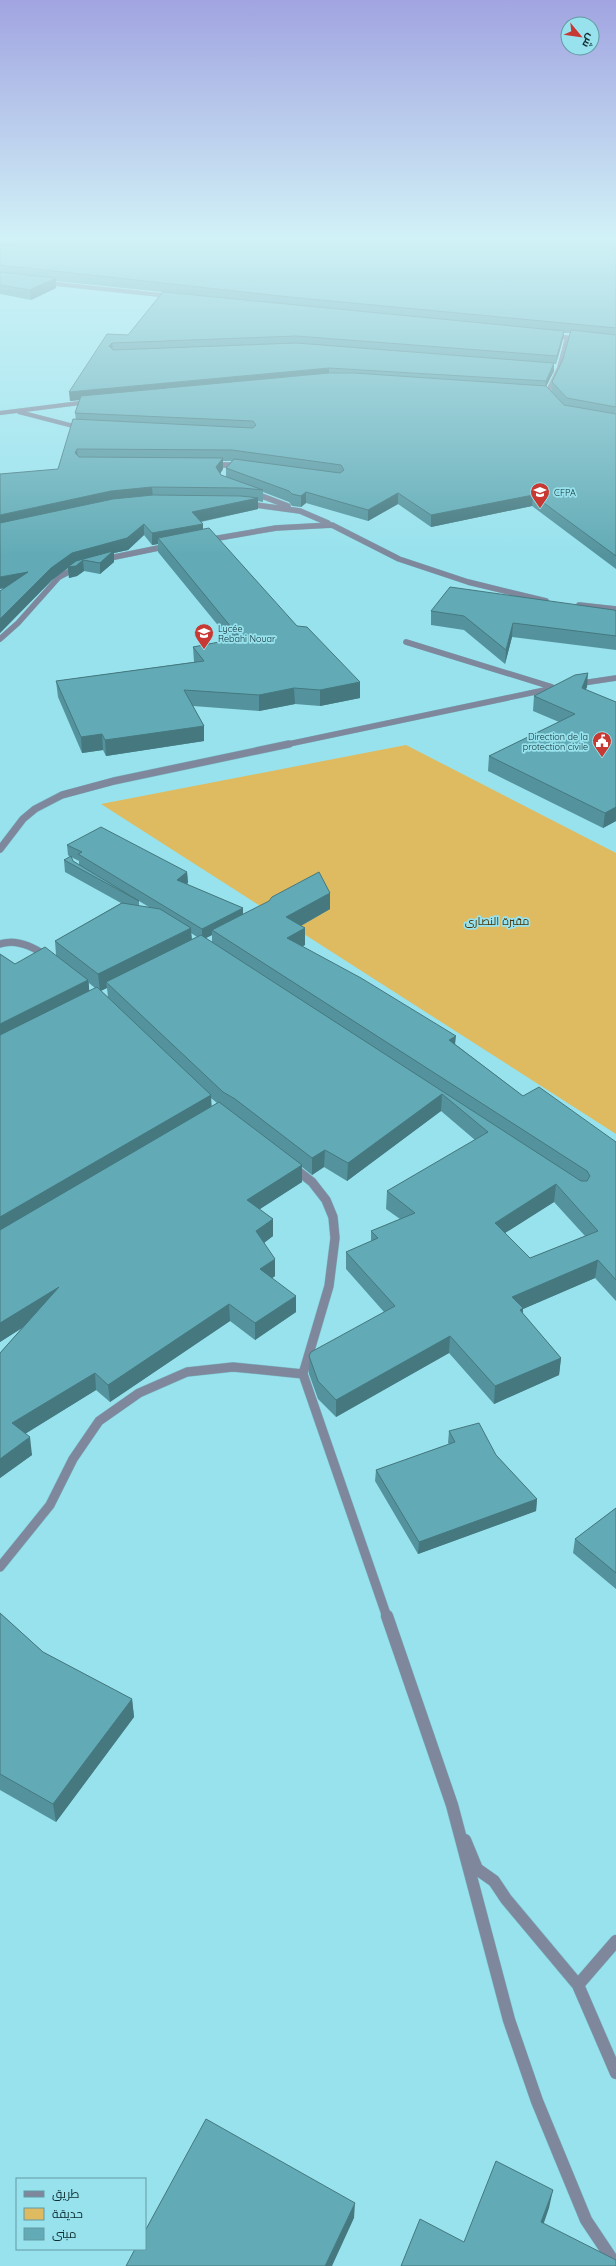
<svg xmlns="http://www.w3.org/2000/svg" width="616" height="2266" font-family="Quicksand,Cairo,sans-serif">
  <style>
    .green { fill: #deba60 }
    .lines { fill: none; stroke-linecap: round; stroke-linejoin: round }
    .minor-far4-casing { stroke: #7dbec8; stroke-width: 4.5 }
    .minor-far3-casing { stroke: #7dbec8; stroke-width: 6 }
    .minor-far2-casing { stroke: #7dbec8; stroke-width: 8 }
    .minor-far1-casing { stroke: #7dbec8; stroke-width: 10 }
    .minor-casing { stroke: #7dbec8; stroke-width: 13 }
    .minor-far4 { stroke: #7e879c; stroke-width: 4 }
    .minor-far3 { stroke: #7e879c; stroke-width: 5.5 }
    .minor-far2 { stroke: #7e879c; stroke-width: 7 }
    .minor-far1 { stroke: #7e879c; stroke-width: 9 }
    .minor { stroke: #7e879c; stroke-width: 12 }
    .wall { fill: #54939d; fill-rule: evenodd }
    .shaded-wall { fill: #45787f }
    .building { fill: #62abb6; stroke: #45787f; fill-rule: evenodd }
    .labels { text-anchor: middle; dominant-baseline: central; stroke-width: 3.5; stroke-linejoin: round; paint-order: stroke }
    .far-poi-label { font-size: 9px; fill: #102f33; stroke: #98e2ed; text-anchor: start }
    .park-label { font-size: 11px; fill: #4a390c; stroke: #98e2ed }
  </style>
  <rect width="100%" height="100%" fill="#98e2ed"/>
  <path class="green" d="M406 745 616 853V1134L101 804Z"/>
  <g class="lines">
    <defs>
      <path id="minor-far4" d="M47 283 170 296
        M554 336 580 339
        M547 393 559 368 567 338
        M19 412 81 428
        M0 413 88 402"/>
      <path id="minor-far3" d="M213 465H232
        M254 493 288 506
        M248 504 300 511 328 523
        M207 540 276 528 332 525 399 559 468 582 546 601
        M105 559 168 546
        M579 605 616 609
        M0 639 18 623 59 577 78 567
        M406 642 552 687
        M576 684 616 678
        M284 745 559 687"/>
      <path id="minor-far2" d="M0 849 23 819 35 809 62 795 114 781 289 744
        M0 944C17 938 34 947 48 957"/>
      <path id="minor-far1" d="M294 1168 312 1182 326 1200 333 1217 335 1238 329 1286 303 1374 387 1617
        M0 1567 50 1505 73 1459 99 1421 139 1393 187 1372 233 1367 303 1374"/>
      <path id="minor" d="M387 1616 452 1805 509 2020 537 2101 586 2220 616 2265
        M465 1840 477 1869 494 1881 506 1899 578 1985 616 2073
        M578 1985 616 1941"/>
    </defs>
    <use href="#minor-far4" class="minor-far4-casing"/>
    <use href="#minor-far3" class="minor-far3-casing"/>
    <use href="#minor-far2" class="minor-far2-casing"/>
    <use href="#minor-far1" class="minor-far1-casing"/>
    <use href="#minor" class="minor-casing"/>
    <use href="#minor-far4" class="minor-far4"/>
    <use href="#minor-far3" class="minor-far3"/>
    <use href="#minor-far2" class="minor-far2"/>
    <use href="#minor-far1" class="minor-far1"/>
    <use href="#minor" class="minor"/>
  </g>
  <path class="wall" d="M0 238H616V569L532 506 431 527 398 504 368 521 306 503 301 507 292 506 289 502 263 492V502L258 501V509L201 522 203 530 297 626 360 682V698L320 706 295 704 259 711 193 706 204 726V741L106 756 103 750 82 753 58 697 56 681 194 662 193 647 230 640 158 552V544L152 545 144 535 128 550 114 553V562L100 574 84 571 77 576 69 578 68 568 52 580 0 633V591L5 588 58 469 76 420 75 413 79 400 70 401 107 334 128 335 162 292 56 281V288L31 300 0 294ZM564 333H570L563 359 552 382 551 391 546 386 554 371V364H556L563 339ZM223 461H232L226 468V477L221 475 220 474 223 469Z
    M431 611H616V650L512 637 505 664 464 630 431 625Z
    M587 687 585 690 616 702V821L603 828 488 771 489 756 559 722 533 711 534 696Z
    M67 845 187 872 188 883 186 884 243 908V914L330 893V909L301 926 305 928V945L302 946 455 1044 523 1096 616 1142V1301L595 1278 523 1309V1314L561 1358 559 1375 494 1404 449 1353 336 1417 318 1399 309 1374V1356L384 1312 346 1269V1252L371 1241V1231L400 1219 386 1209 387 1191 475 1140 441 1111 347 1181 324 1167 312 1175 302 1167V1182L259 1209 273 1219V1236L264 1243 275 1276 272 1278 296 1312 255 1340 230 1321 110 1402 96 1390 25 1434 32 1455 0 1478V1353L22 1328 0 1342V954L15 964 56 955 55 941 121 903 65 872 64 860 70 857 68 855ZM71 857 79 861V865L73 861ZM139 901 149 907 139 906ZM191 933 197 937 192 939ZM212 935V942L206 938ZM89 983 95 988 89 991ZM107 988 108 997 101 991ZM211 1098 217 1103 211 1107ZM554 1202 585 1236 530 1258 505 1233Z
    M449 1431 496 1455 537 1499 536 1511 418 1554 375 1481 376 1470 449 1444 448 1443Z
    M616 1508V1589L573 1553 575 1539Z
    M0 1613 43 1652 132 1699 134 1717 56 1822 0 1790Z"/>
  <path class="shaded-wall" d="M56 278V288L31 300 30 290Z
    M564 331 563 339 556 364 557 356Z
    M112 343 113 352 109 346Z
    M554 363V371L545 389 546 381Z
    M329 368V376L70 401 69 392Z
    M77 449 78 460 75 453Z
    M223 458V469L217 478 216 467Z
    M152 487 153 498 0 526V515L111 491Z
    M306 492V503L301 507V496Z
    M398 493V504L368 521V510Z
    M533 495 532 506 431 527V515Z
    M258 498V509L193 523 192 512Z
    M144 524V535L128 550 114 553V562L100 574V563L83 560 84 571 77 576 69 578 68 568 52 580 0 633V619L51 568 72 553Z
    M203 524V535L158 538V544L152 545V533Z
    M28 572 30 584 0 589V577Z
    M513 623 512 637 505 664 506 650Z
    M588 673 587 687 580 702 582 688Z
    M360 682V698L320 706V690Z
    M294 688 295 704 259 711V695Z
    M204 726V741L106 756 105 740Z
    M102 734 103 750 82 753 81 737Z
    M616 807V821L603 828 605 813Z
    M187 872 188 883 177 891V880Z
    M330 893V909L286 934V917Z
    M243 908V919L212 930V935L202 940V929Z
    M191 928 192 945 106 982 107 988 100 991 98 974Z
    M305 928V945L287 955V938Z
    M88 980 90 996 0 1041V1024Z
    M456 1036 454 1053 449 1040Z
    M442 1094 441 1111 347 1181 348 1163Z
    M211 1095 212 1112 0 1235V1217Z
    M325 1150 324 1167 312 1175V1158Z
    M302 1165V1182L248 1217 247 1200Z
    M556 1184 554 1202 494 1240 495 1223Z
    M273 1219V1236L257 1248 256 1231Z
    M275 1259V1276L261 1286 260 1269Z
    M598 1260 595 1278 523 1309 522 1326 512 1297Z
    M59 1287 61 1303 0 1342V1323Z
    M296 1296V1312L255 1340V1323Z
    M229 1304 230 1321 110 1402 108 1385Z
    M450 1336 449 1353 336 1417V1400Z
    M561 1358 559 1375 494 1404 495 1386Z
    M95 1373 96 1390 15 1440 12 1423Z
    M30 1437 32 1455 0 1478V1459Z
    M537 1499 536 1511 418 1554 419 1542Z
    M132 1699 134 1717 56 1822 53 1804Z
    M553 2190 549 2208 538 2240 541 2222Z
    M355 2203 354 2218 332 2266H325Z"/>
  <path class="building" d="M3 238H616V328L289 297 0 265V245H12L16 242 13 239Z
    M0 272 56 278 30 290 0 285Z
    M163 292 564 331 557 356 296 336 112 343 109 346 113 350 296 343 554 363 546 381 329 368 69 392 107 334 128 335Z
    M571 330 616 335V407L567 398 552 382 563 359Z
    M329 373H354L546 386 564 405 616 414V556L533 495 431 515 398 493 368 510 306 492 301 496 292 494 289 491 226 468 234 459 340 473 344 470 341 465 232 450 77 449 75 453 79 457 223 458 216 467 221 475 263 490 242 488 152 487 111 491 0 515V474L58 469 73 419 253 428 256 425 253 421 75 413 81 396Z
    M153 495 241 496 258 498 192 512 203 524 152 533 144 524 127 538 72 553 51 568 0 619V591L28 572 0 577V523L113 499Z
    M209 528 297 626 307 627 360 682 320 690 294 688 259 695 184 690 204 726 105 740 102 734 81 737 56 681 204 661 193 647 240 638 158 538Z
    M113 551 100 563 83 560 76 566 68 567 76 561Z
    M450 587 614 610 616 611V636L513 623 506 650 464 616 431 611Z
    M588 673 582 688 616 702V807L605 813 489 756 575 714 534 696 575 675Z
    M101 827 187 872 177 880 243 908 202 929 78 854 82 852 67 845Z
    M71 856 73 861 139 901 64 860Z
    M319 872 330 893 286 917 305 928 287 938 361 978 456 1036 449 1040 523 1096 539 1087 616 1142V1280L598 1260 512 1297 523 1308 520 1310 561 1358 495 1386 450 1336 336 1400 318 1381 309 1356 311 1352 395 1306 346 1252 378 1238 371 1231 415 1213 387 1191 488 1132 442 1094 348 1163 325 1150 312 1158 235 1099 223 1092 106 982 201 935 581 1181H587L590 1176 587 1171 212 930 269 901 272 897ZM556 1184 598 1231 530 1258 495 1223Z
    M122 903 160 909 191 928 98 974 55 941Z
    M45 947 88 980 0 1024V954L15 964Z
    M97 987 211 1095 0 1217V1035Z
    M219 1102 302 1165 247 1200 273 1219 256 1231 275 1259 260 1269 296 1296 255 1323 229 1304 108 1385 95 1373 12 1423 30 1437 0 1459V1353L59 1287 0 1323V1230Z
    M479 1423 496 1455 537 1499 419 1542 376 1470 455 1442 449 1431Z
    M616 1508V1573L575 1539Z
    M0 1613 43 1652 132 1699 53 1804 0 1774Z
    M206 2119 355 2203 325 2266H126L135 2249H145V2231Z
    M496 2161 553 2190 541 2222 616 2260V2266H401L420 2219 464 2242Z"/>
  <linearGradient id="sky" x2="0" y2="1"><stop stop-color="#a1a4e1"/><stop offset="0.43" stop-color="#d1f2f7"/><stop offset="1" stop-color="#d1f2f7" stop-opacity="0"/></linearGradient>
  <rect width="616" height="555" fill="url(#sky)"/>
  <defs>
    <symbol id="university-pin" viewBox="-11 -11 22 30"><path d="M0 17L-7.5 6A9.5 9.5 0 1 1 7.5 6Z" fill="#c73932" stroke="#98e2ed"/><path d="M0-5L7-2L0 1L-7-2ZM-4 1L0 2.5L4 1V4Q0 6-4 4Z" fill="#fff"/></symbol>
    <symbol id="school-pin" viewBox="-11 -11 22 30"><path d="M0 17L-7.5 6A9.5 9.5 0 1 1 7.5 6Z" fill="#c73932" stroke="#98e2ed"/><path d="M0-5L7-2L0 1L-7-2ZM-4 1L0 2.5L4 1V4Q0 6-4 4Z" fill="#fff"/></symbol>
    <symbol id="civic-pin" viewBox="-11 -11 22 30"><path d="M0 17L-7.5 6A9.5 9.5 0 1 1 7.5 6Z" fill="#c73932" stroke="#98e2ed"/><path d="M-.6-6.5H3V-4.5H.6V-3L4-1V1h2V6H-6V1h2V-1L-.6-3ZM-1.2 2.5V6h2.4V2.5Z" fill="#fff"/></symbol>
  </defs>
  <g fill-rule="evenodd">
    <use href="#university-pin" x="529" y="481" width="22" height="30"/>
    <use href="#school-pin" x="193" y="622" width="22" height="30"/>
    <use href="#civic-pin" x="591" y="730" width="22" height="30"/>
  </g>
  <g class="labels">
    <g class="far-poi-label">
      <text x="554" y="492">CFPA</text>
      <text x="218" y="628">Lycée<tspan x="218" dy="10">Rebahi Nouar</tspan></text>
      <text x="588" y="736" text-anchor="end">Direction de la<tspan x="588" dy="10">protection civile</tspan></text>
    </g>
    <g class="park-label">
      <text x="497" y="921">مقبرة النصارى</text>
    </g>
  </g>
  <rect x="16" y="2178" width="130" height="72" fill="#98e2ed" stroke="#629aa3"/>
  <rect x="24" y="2191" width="20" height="6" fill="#7e879c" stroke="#629aa3"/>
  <text x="52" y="2198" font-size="12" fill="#102f33">طريق</text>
  <rect x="24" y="2208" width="20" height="12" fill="#deba60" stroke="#629aa3"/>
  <text x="52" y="2218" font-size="12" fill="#102f33">حديقة</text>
  <rect x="24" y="2228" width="20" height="12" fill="#62abb6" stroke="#629aa3"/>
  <text x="52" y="2238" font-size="12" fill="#102f33">مبنى</text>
  <g transform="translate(580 36) rotate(119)"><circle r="19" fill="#98e2ed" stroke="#629aa3"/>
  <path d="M0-3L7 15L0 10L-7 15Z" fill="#c73932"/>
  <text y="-6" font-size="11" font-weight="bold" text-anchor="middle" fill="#102f33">ش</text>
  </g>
</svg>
